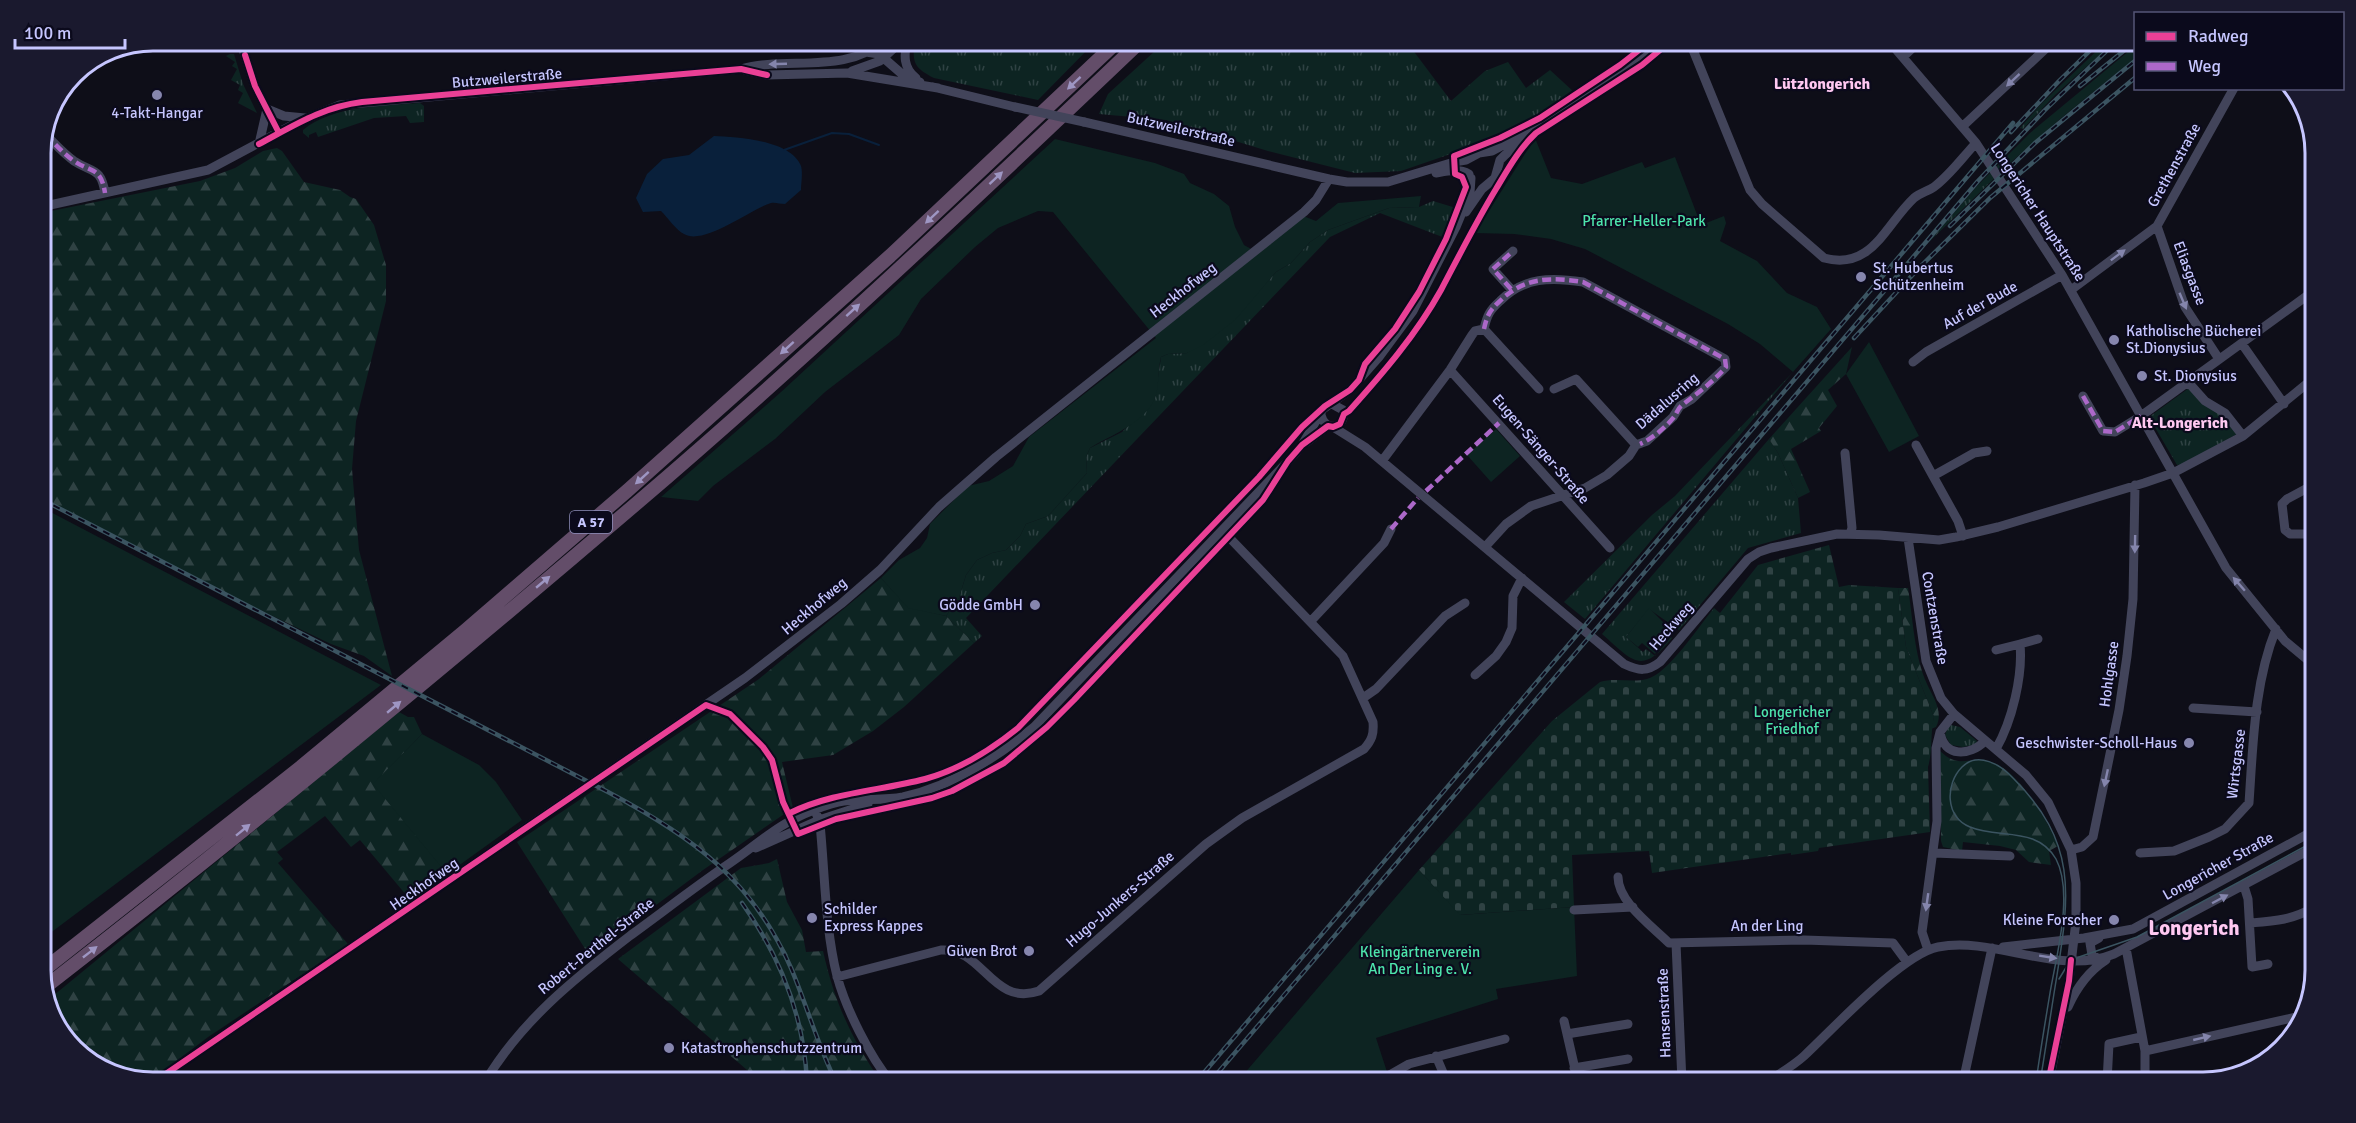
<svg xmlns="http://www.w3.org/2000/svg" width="2356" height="1123" font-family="Signika,sans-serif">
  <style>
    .grass { fill: url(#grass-tufts) }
    .forest { fill: url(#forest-firs) }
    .cemetery { fill: url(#cemetery-stones) }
    .green { fill: #0d2422 }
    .water { fill: #09203b }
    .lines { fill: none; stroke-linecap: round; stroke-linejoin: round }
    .stream { stroke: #09203b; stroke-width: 2 }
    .minor { stroke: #42445a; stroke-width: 9 }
    .highway { stroke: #634d69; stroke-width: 14 }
    .tram { stroke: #3b5461; stroke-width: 1.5 }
    .rail-casing { stroke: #3b5461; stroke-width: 4.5 }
    .rail { stroke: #0b0a1c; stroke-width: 2; stroke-dasharray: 7; stroke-linecap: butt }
    .minor-bridge { stroke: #42445a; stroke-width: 9 }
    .quiet { stroke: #ac68c9; stroke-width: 4.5; stroke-dasharray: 9 4.5; stroke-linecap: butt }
    .cycleway-casing { stroke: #0b0a1c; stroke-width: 10 }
    .cycleway { stroke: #ea4096; stroke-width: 6 }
    .oneway { fill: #8485ac }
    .oneway2 { fill: #9e96c3 }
    .poi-dot { fill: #8686ae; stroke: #0b0a1c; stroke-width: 2 }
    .labels { text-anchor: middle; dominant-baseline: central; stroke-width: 4.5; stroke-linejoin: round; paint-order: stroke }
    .shield { fill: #0b0a1c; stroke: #8e8ebb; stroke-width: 1.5 }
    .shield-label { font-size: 14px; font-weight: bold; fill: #c6c6ff }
    .street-label { font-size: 15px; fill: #c6c6ff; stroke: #0b0a1c }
    .poi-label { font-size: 15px; fill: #c6c6ff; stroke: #0b0a1c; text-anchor: start }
    .park-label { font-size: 15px; fill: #4de4ac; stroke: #0b0a1c }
    .neighbourhood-label { font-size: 16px; font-weight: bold; fill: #ffc8f1; stroke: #0b0a1c }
    .district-label { font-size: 21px; font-weight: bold; fill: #ffc8f1; stroke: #0b0a1c }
    .rim { fill: none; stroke: #c6c6ff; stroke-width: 3 }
  </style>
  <defs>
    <pattern id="grass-tufts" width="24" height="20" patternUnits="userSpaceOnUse" patternTransform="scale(1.5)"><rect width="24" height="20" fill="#0d2422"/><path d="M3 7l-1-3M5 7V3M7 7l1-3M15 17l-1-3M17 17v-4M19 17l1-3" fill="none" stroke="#2f4243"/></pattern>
    <pattern id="forest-firs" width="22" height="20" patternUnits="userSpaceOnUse" patternTransform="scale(1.5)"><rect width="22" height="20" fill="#0d2422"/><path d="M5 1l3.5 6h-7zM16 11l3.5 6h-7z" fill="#2f4243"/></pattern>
    <pattern id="cemetery-stones" width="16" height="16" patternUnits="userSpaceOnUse" patternTransform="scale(1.5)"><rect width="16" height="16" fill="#0d2422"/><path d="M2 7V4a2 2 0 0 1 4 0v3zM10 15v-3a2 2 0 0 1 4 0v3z" fill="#2f4243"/></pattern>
  </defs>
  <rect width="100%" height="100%" fill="#0e0e18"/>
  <path class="grass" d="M1167 40 1406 41 1451 101 1485 71 1508 62 1526 88 1550 70 1575 93 1530 121 1465 149 1401 171 1355 173 1268 151 1166 120 1099 114 1108 94Z
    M914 41V40L1096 41 1038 100 934 78C913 67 913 63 914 41Z
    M2107 41H2115L2055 95 2023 129 2020 128 2042 103Z
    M2135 46V58L2060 119 2009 164 1928 243 1978 185 2030 133Z
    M230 54H234L243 84 257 113 238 103 243 93 238 90 240 85 231 80 237 69 232 66 235 62 226 56Z
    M420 103 424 106V122L410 123 406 116 374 118 318 137 316 132 309 135V138L303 133V130C334 105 383 106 420 103Z
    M1433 201 1456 208 1445 238 1380 213 1330 237 966 618 982 636 974 643 946 616 959 598 966 575 977 560 992 553 1006 550 1020 536 1026 524 1048 516 1087 473 1086 457 1090 448 1122 432 1155 398 1161 357 1168 354 1187 353 1250 301 1276 272 1291 263 1310 242 1328 230 1389 208 1419 207Z
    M1793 372 1585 619 1564 602 1652 515 1675 496Z
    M2189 388 2222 415 2237 434 2183 464 2177 465 2149 417Z
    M1769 439 1778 453 1798 498 1801 533 1748 548 1679 630 1649 609 1626 637 1643 652 1646 649 1655 656 1671 637 1672 638C1641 676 1633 661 1602 634Z
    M1951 725 1960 727 1977 741 1975 745 1963 747 1951 745 1945 735 1947 729Z"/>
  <path class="forest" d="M277 148 282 151 304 182 340 190 350 197 356 199 374 225 386 265V301L356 421 352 469 359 550 392 676 364 656 331 644 210 586 41 500V213L200 181 235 168 263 151Z
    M1852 347 1846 374 1828 390 1837 406 1819 428 1821 431 1791 449 1810 492 1798 498 1778 453 1769 439Z
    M881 578 908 607 946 616 974 643 904 707 873 731 833 755 782 762 793 808 703 870 589 955 517 842 759 679Z
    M1898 588H1908C1913 619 1914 655 1927 684 1933 697 1944 712 1936 727L1931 729 1934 717 1906 647Z
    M399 712 408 717H414L422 734 374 784 445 871 407 896 360 840 351 847 325 816 277 852 283 859 278 863 348 944 208 1037 149 1082 104 1071 60 1033 48 1000Z
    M1940 751C1959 769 1967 757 1988 761 2016 766 2048 821 2058 846L2049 851 2051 865 2029 862 2016 850 2000 846 1963 842 1962 851 1943 847 1941 841Z
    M777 859 787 902 802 930 806 952 823 951C835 1004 851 1037 881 1082H761L618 959 741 868 769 863Z"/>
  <path class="cemetery" d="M1829 545 1839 587 1849 585 1898 588 1906 647 1934 717C1930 734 1933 750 1928 767L1930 832 1819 848 1818 851 1791 855V853L1652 873 1649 851 1572 855 1574 907 1459 915 1419 870 1552 721 1600 682C1615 677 1631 683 1647 679 1668 674 1699 626 1714 608L1720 613 1758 565Z"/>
  <path class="green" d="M1535 138 1551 178 1582 184 1642 162 1645 168 1675 157 1701 225 1724 216 1726 223 1720 241 1757 261 1787 293 1817 307 1831 329 1793 372 1760 344 1728 324 1585 249 1551 239 1514 234 1475 233Z
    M1055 139 1155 163 1184 174 1190 183 1214 194 1229 206 1235 227 1244 245 1253 250 1298 214 1316 221 1338 203 1421 196 1419 207 1389 208 1328 230 1310 242 1291 263 1276 272 1235 320 1203 345 1187 353 1168 354 1161 357C1158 369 1159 383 1156 395 1148 422 1111 435 1090 448L1086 457 1087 473 1048 516 1026 524 1020 536 1006 550 992 553 977 560 966 575 959 598 946 616 908 608 881 578 899 560 920 548 927 538 930 524 968 486 989 481 1013 466 1029 437 1156 338 1053 212 1038 211 998 228 975 247 921 299 899 335 825 392 775 439 713 486 698 501 661 497 781 392Z
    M1869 342 1919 436 1889 452 1846 374Z
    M1496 429 1520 456 1491 482 1467 455Z
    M41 507 381 685 41 940Z
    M1649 608 1673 632 1655 654 1642 643 1638 647 1626 637Z
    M422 734 479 765 496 782 522 820 447 874 373 784Z
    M1419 870 1460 915 1574 907 1577 976 1496 989 1498 999 1376 1038 1389 1078 1382 1082H1237Z"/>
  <path class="water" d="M714 136C737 137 791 140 801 166 803 173 801 183 801 190L785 204C780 204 775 202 771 203 751 209 704 246 684 234 676 230 668 218 661 211L643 212 636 198 647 174 663 159 689 155Z"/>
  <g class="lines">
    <path class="stream" d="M784 150 832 133 849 134 879 145"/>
    <path class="minor" d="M240 40 255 86 279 133
      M907 40C904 55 903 68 916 78
      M1689 40 1750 190 1762 204 1824 258C1872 271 1885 225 1914 198 1920 193 1928 191 1934 187 1950 175 1962 158 1976 143
      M1888 40 1976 143 2062 275 2226 568 2285 641 2315 666
      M866 52 879 54 902 74 920 82
      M1903 57 1921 40
      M745 70 767 75 847 73 938 88
      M852 71 880 61 903 40
      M933 87 1015 107
      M267 109 284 116 305 118
      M1084 122 1329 179 1347 182H1388L1454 162 1466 160 1479 153 1492 151 1537 127 1572 105 1661 40
      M1963 126 2055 40
      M46 135C55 144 64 154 74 161 92 173 101 167 105 193
      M259 144 267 109
      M1436 173C1447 171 1459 168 1469 174
      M41 207 208 170 298 122 340 105 741 69C787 56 846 75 885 40
      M1466 212 1482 189 1495 178 1500 160 1505 155 1525 138
      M2157 226 2185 307 2219 359
      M1511 289 1493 269 1513 251
      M2071 290 2157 226 2234 88
      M1484 329C1487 315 1490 310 1500 301 1524 277 1551 277 1583 282L1725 359 1726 367 1692 399 1680 406 1673 417 1647 441 1636 445 1629 456 1607 475 1585 488 1531 506 1506 524 1485 547
      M1484 329 1539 389
      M2242 344 2284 404
      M1913 362 1926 352 2062 275
      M1450 370 1610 548
      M2188 382 2205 401 2225 413 2243 436
      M1554 389 1576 379 1636 445
      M2083 396 2103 431 2115 432 2141 416 2315 290
      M1321 415C1325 433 1347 428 1343 410L1332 404
      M1333 427 1365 447 1624 664C1639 671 1647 672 1660 662L1748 559 1759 552 1771 548 1837 534 1879 535 1939 540 1956 537 1998 527 2144 483 2173 473 2243 436 2315 377
      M1307 442 1328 426
      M1916 445 1933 476
      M1845 453 1852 528 1850 534
      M1382 461 1450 370 1472 335 1475 331 1484 329
      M2315 484 2287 499 2282 504 2285 530 2290 534H2315
      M1963 536 1958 521 1933 476 1974 453 1987 451
      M1908 538 1926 661 1941 698 1954 714 2026 775 2048 802 2071 850 2076 883V921L2069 981 2049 1082
      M1311 621 1384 543 1391 529
      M1996 650 2020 644
      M1475 675 1496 656 1506 642 1512 628 1513 596 1522 578
      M1363 698 1376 689 1445 616 1465 603
      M2193 708 2257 712
      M1940 732C1944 758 1970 756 1985 741
      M1996 749C2012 721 2023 676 2020 644L2038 639
      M815 810 820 824C825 874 825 928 837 976 846 1009 870 1057 891 1082
      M756 848 819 820 868 804
      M2071 850 2082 847 2093 837 2119 710 2127 656 2133 599 2135 485
      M1934 853 2010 856
      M2140 853 2174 851 2209 837 2225 829 2249 803C2253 746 2254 683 2276 629
      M1618 877C1618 902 1652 926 1669 943L1804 940 1893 943 1907 962
      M2244 886 2248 899 2252 967 2268 964
      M1574 910 1633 907
      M2250 923C2276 921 2292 920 2315 907
      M1676 943 1682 1082
      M2003 947 2084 938 2133 929 2315 830
      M2126 948 2145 1051V1082
      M1928 950 1922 932 1937 821 1936 748 1940 732 1954 714
      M2099 959 2092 955 2090 943 2099 938
      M837 977 941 950C983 947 992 1007 1039 991L1206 844 1242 818 1364 749C1372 740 1374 734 1373 722L1343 656 1223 531
      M2068 1007C2076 989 2089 971 2106 960
      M1564 1021 1578 1082
      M1567 1034 1628 1024
      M2145 1051 2305 1015
      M1436 1056 1447 1082
      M1574 1068 1628 1059
      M1388 1076 1409 1064 1505 1039
      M154 1082 745 678 841 604 880 570 939 507 996 457 1304 212 1316 200 1329 179
      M485 1082C521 1021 575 978 631 935 664 911 696 886 730 863 761 842 777 824 814 810 824 806 834 802 844 801 864 798 883 801 903 797 952 786 996 758 1034 727L1294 455 1302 445 1323 409 1350 390 1379 357 1413 311 1456 227 1470 193 1471 178
      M1493 1082 1516 1076
      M1767 1082C1779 1074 1793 1066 1804 1056 1833 1029 1902 954 1938 947 1996 936 2057 977 2114 954L2315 847
      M1963 1082 1992 948
      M2107 1082 2109 1044 2141 1037"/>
    <path class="highway" d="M41 972 301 767 465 631 627 491 890 256 1119 40
      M44 988C246 831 443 669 637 503 810 355 977 197 1142 40"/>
    <path class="tram" d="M2059 979 2067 966 2079 957 2137 937 2315 841
      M2036 1082C2040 1053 2045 1023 2050 993 2056 957 2074 893 2056 859 2037 826 1999 839 1970 827 1945 817 1945 784 1962 767 1978 751 2001 765 2013 778 2077 842 2070 893 2057 975 2051 1011 2046 1047 2040 1082"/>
    <defs>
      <path id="rail" d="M2080 86 2136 41
        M2011 132 2059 81 2101 40
        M1950 226 2035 143 2136 60
        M1854 338 1919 268 1990 198 2136 77
        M41 499 608 792C691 836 752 879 791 968 807 1006 818 1046 836 1082
        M742 903C780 956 804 1017 807 1082
        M1196 1082 2013 123
        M1210 1082 1978 181 2045 110 2118 40"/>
    </defs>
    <use href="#rail" class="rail-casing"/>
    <use href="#rail" class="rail"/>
    <path class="minor-bridge" d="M1015 107 1084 122"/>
    <path class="quiet" d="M46 135C55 144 64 154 74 161 92 173 101 167 105 193
      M1511 289 1493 269 1513 251
      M1484 329C1487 315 1490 310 1500 301 1524 277 1551 277 1583 282L1725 359 1726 367C1713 382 1698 393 1682 405 1678 408 1677 413 1674 417 1666 427 1652 439 1640 444
      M2083 396 2103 431 2115 432 2141 416
      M1426 491 1499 423
      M1391 529 1418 498"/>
    <defs>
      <path id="cycleway" d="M245 55 255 86 279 133
        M259 144C293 126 322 107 362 102L741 69 767 75
        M790 813C833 792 879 791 925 779 958 770 992 749 1018 728L1259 477 1302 427 1325 406 1350 390 1359 380 1365 364 1395 329 1419 292 1446 239 1466 187 1462 177 1455 174 1454 156 1500 138 1540 118 1620 65 1652 40
        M2050 1073 2069 981 2071 960
        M154 1082 706 705 730 714 763 747 772 760 783 802 798 834 836 819 932 798 952 791 1004 763 1047 727 1074 700 1263 500 1288 461 1302 445 1328 426 1333 427 1340 424 1344 414 1349 411C1383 373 1416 335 1441 290 1459 256 1476 222 1496 189 1508 169 1519 149 1536 133L1642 65 1672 40"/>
    </defs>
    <use href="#cycleway" class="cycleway-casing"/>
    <use href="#cycleway" class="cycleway"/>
  </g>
  <defs><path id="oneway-solid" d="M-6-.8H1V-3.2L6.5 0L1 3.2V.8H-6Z" transform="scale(1.5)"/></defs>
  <g class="oneway">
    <use href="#oneway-solid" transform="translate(778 64) rotate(178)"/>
    <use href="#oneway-solid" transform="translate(2013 80) rotate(137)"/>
    <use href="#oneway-solid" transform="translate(2118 255) rotate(-37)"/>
    <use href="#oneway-solid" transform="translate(2183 301) rotate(67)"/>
    <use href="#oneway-solid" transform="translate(2135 544) rotate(91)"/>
    <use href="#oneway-solid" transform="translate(2239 584) rotate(-131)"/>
    <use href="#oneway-solid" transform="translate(2106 778) rotate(102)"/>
    <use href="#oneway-solid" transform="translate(2220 899) rotate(-28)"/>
    <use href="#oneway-solid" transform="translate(1927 902) rotate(98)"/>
    <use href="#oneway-solid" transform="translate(2048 957) rotate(9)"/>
    <use href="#oneway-solid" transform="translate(2202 1038) rotate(-13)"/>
  </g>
  <g class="oneway2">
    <use href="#oneway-solid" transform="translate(1074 83) rotate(137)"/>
    <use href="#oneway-solid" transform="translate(996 178) rotate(-43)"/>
    <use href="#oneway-solid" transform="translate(932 217) rotate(137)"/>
    <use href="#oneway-solid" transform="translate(853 310) rotate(-42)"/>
    <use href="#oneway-solid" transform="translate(787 348) rotate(138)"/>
    <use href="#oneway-solid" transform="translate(642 478) rotate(138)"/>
    <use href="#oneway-solid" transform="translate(543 582) rotate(-40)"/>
    <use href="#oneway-solid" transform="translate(394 707) rotate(-40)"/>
    <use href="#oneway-solid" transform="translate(243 830) rotate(-39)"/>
    <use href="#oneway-solid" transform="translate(90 952) rotate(-38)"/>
  </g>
  <g class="poi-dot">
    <circle cx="157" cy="95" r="6"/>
    <circle cx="1861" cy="277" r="6"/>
    <circle cx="2114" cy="340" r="6"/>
    <circle cx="2142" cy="376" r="6"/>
    <circle cx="1035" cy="605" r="6"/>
    <circle cx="2189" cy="743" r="6"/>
    <circle cx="812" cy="918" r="6"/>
    <circle cx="2114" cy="920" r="6"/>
    <circle cx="1029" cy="951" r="6"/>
    <circle cx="669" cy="1048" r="6"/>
  </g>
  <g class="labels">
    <rect class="shield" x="570" y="511" width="42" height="22" rx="4.5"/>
    <g class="shield-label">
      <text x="591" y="522">A 57</text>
    </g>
    <g class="street-label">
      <text transform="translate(507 78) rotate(-5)">Butzweilerstraße</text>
      <text transform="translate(1181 129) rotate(13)">Butzweilerstraße</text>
      <text transform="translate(2174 165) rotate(-61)">Grethenstraße</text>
      <text transform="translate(2038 212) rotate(57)">Longericher Hauptstraße</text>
      <text transform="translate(2190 273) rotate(69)">Eliasgasse</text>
      <text transform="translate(1183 290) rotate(-38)">Heckhofweg</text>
      <text transform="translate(1980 305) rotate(-29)">Auf der Bude</text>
      <text transform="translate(1667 401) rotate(-41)">Dädalusring</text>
      <text transform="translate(1541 449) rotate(49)">Eugen-Sänger-Straße</text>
      <text transform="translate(814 606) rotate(-40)">Heckhofweg</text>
      <text transform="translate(1935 618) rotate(80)">Contzenstraße</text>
      <text transform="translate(1671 626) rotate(-49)">Heckweg</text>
      <text transform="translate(2109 674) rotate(-82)">Hohlgasse</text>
      <text transform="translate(2236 764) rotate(-83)">Wirtsgasse</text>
      <text transform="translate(2218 866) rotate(-29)">Longericher Straße</text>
      <text transform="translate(424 884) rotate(-35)">Heckhofweg</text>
      <text transform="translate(1120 899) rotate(-41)">Hugo-Junkers-Straße</text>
      <text x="1767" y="926">An der Ling</text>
      <text transform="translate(596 946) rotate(-39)">Robert-Perthel-Straße</text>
      <text transform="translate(1664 1013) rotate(-92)">Hansenstraße</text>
    </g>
    <g class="poi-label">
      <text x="157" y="113" text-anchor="middle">4-Takt-Hangar</text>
      <text x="1873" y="268">St. Hubertus<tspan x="1873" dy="17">Schützenheim</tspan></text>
      <text x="2126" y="331">Katholische Bücherei<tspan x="2126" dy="17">St.Dionysius</tspan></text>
      <text x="2154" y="376">St. Dionysius</text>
      <text x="1023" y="605" text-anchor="end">Gödde GmbH</text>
      <text x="2177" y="743" text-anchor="end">Geschwister-Scholl-Haus</text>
      <text x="824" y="909">Schilder<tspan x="824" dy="17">Express Kappes</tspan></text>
      <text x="2102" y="920" text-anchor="end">Kleine Forscher</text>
      <text x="1017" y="951" text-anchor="end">Güven Brot</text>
      <text x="681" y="1048">Katastrophenschutzzentrum</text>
    </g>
    <g class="park-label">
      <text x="1644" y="221">Pfarrer-Heller-Park</text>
      <text x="1792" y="712">Longericher<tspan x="1792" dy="17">Friedhof</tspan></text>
      <text x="1420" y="952">Kleingärtnerverein<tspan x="1420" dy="17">An Der Ling e. V.</tspan></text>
    </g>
    <g class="neighbourhood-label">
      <text x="1822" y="84">Lützlongerich</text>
      <text x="2180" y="423">Alt-Longerich</text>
    </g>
    <g class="district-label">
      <text x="2194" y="928">Longerich</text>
    </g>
  </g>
  <path d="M0 0H2356V1123H0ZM153 51H2203A102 102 0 0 1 2305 153V970A102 102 0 0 1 2203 1072H153A102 102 0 0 1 51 970V153A102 102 0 0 1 153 51Z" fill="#1a192e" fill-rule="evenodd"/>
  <path class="rim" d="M153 51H2203A102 102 0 0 1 2305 153V970A102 102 0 0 1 2203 1072H153A102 102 0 0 1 51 970V153A102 102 0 0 1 153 51Z"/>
  <rect x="2134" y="12" width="210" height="78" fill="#0b0a1c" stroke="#565577" stroke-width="1.5"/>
  <rect x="2146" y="32" width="30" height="9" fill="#ea4096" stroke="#565577" stroke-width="1.5"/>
  <text x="2188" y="42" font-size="18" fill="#c6c6ff">Radweg</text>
  <rect x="2146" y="62" width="30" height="9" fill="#ac68c9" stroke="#565577" stroke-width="1.5"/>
  <text x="2188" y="72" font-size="18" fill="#c6c6ff">Weg</text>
  <path d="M15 39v9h110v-9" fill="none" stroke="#c6c6ff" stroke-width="3"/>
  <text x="24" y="39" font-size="18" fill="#c6c6ff" stroke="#0b0a1c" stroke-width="4.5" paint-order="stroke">100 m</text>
</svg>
